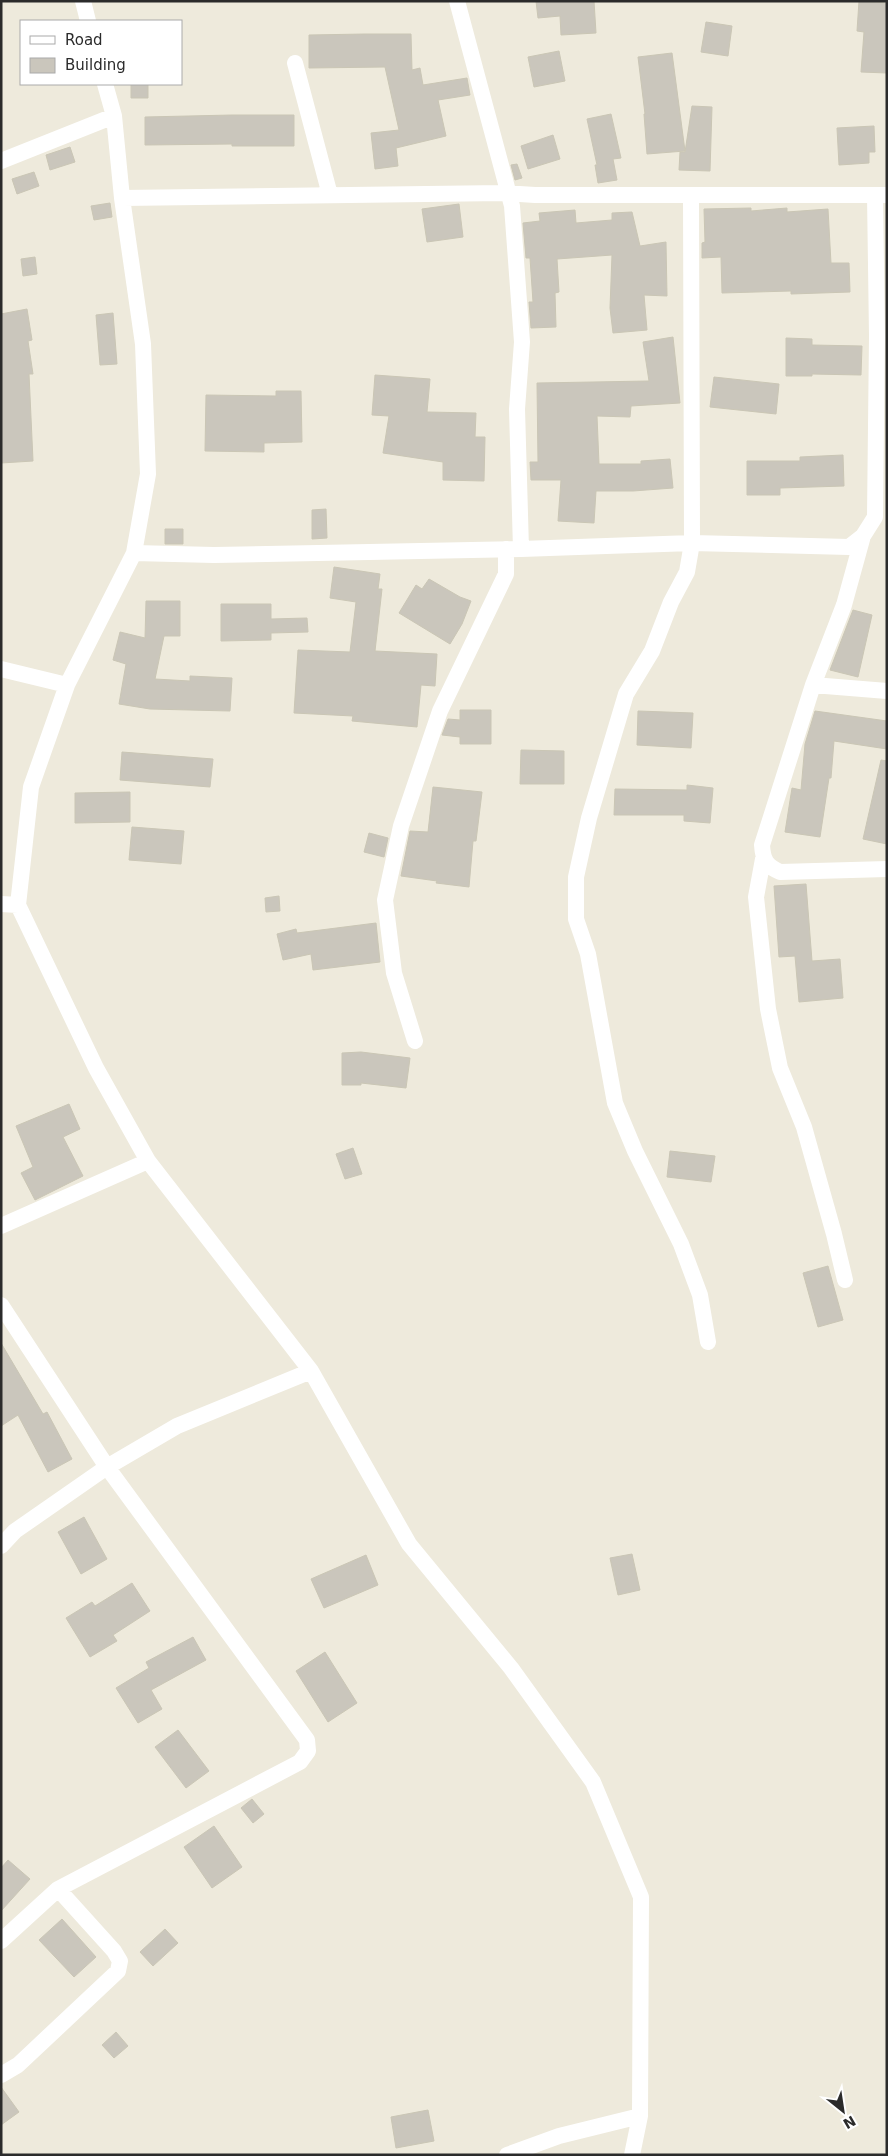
<svg xmlns="http://www.w3.org/2000/svg" width="888" height="2156" font-family="'DejaVu Sans',sans-serif">
  <style>
    .building { fill: #cac6bc; stroke: #cac6b5 }
    .lines { fill: none; stroke-linecap: round; stroke-linejoin: round }
    .minor { stroke: #fff; stroke-width: 16 }
  </style>
  <rect width="100%" height="100%" fill="#eeeadc"/>
  <path class="building" d="M536 1H594L596 33 561 35 560 16 538 18Z
    M859 1 887 3V73L861 72 864 32 857 31Z
    M706 22 732 26 728 56 701 52Z
    M365 34H411L412 70 420 68 423 85 467 78 470 95 438 100 446 136 396 148 398 166 375 169 371 133 399 130 385 67 309 68V35Z
    M559 51 565 81 534 87 528 57Z
    M672 53 685 151 647 154 644 114H645L638 57Z
    M131 84H148V98H131Z
    M692 106 712 107 710 171 679 170 680 152H685Z
    M611 114 621 158 613 159 617 180 598 183 595 165H597L587 119Z
    M232 115H294V146H232V144L145 145V117Z
    M874 126 875 152H869V163L839 165 837 128Z
    M553 135 560 159 528 169 521 146Z
    M70 147 75 162 50 170 46 155Z
    M517 164 522 178 515 180 511 165Z
    M34 172 39 186 17 194 12 179Z
    M110 203 112 217 94 220 91 206Z
    M459 204 463 237 427 242 422 209Z
    M751 208V211L787 208V212L828 209 831 263H849L850 292 791 294V291L722 293 721 257 702 258V243L705 242 704 209Z
    M575 210 576 223 612 220V213L632 212 640 246 666 242 667 296 644 295 647 330 613 333 610 308 612 255 557 259 559 292 555 293 556 327 531 328 529 302H533L530 258H526L523 223 540 221 539 213Z
    M35 257 37 274 23 276 21 259Z
    M27 309 32 340 28 341 33 374H29L33 461 1 463V314Z
    M113 313 117 364 100 365 96 315Z
    M673 337 680 403 631 406 630 417 597 416 599 464H641V461L670 459 673 488 633 491H596L594 523 558 521 561 480H531L530 462H538L537 383 649 381 643 342Z
    M786 338 812 339V345L862 346 861 375 812 374V376H786Z
    M375 375 430 379 427 412 476 413 475 437H485L484 481 443 480V462L383 453 389 416 372 415Z
    M714 377 779 384 776 414 710 407Z
    M276 391H301L302 442 264 443V452L205 451 206 395 276 396Z
    M843 455 844 486 780 488V495H747V461H800V457Z
    M326 509 327 538 312 539V510Z
    M165 529H183V544H165Z
    M334 567 380 574 378 589H382L375 651 437 654 435 686 421 685 417 727 352 721 353 716 294 713 298 650 350 652 356 602 330 598Z
    M429 579 460 597 471 601 462 624 450 644 399 613 416 585 422 589Z
    M146 601H180V636H164L155 679 190 681V676L232 678 230 711 150 709 119 704 126 664 113 660 120 632 145 638Z
    M221 604H271V619L307 618 308 632 271 633V640L221 641Z
    M853 610 872 615 858 677 830 670Z
    M460 710H491V744H460V737L442 735 448 719 460 720Z
    M638 711 693 713 691 748 637 745Z
    M815 711 887 721V749L834 741 831 778H829L820 837 785 832 792 788 801 790 805 744Z
    M521 750 564 751V784H520Z
    M122 752 213 759 210 787 120 780Z
    M881 760 887 761V844L863 839Z
    M687 785 713 788 710 823 684 821V815H614L615 789 687 790Z
    M433 787 482 792 476 841H473L469 887 436 883 437 881 401 876 410 831 428 832Z
    M130 792V822L75 823V793Z
    M132 827 184 831 181 864 129 860Z
    M369 833 388 838 384 857 364 852Z
    M806 884 812 961 840 959 843 998 799 1002 795 956 779 957 774 886Z
    M279 896 280 911 266 912 265 898Z
    M376 923 380 962 313 970 311 954 283 960 277 934 296 929 297 933Z
    M361 1052 410 1058 406 1088 361 1083V1085H342V1053Z
    M69 1104 80 1129 63 1137 83 1176 35 1200 21 1173 33 1167 16 1126Z
    M353 1148 362 1174 345 1179 336 1154Z
    M670 1151 715 1156 711 1182 667 1177Z
    M828 1266 843 1320 818 1327 803 1273Z
    M1 1343 43 1414 47 1412 72 1459 48 1472 18 1415 1 1426Z
    M84 1517 107 1559 81 1574 58 1532Z
    M632 1554 640 1590 618 1595 610 1558Z
    M366 1555 378 1585 324 1608 311 1579Z
    M132 1583 150 1611 113 1635 117 1641 90 1657 66 1618 92 1602 95 1606Z
    M193 1637 206 1660 151 1690 162 1709 138 1723 116 1688 149 1668 146 1662Z
    M325 1652 357 1703 328 1722 296 1671Z
    M178 1730 209 1771 186 1788 155 1747Z
    M252 1799 264 1814 253 1823 241 1808Z
    M214 1826 242 1867 212 1888 184 1847Z
    M8 1860 30 1879 1 1911V1868Z
    M62 1919 96 1957 74 1977 39 1940Z
    M165 1929 178 1943 153 1966 140 1952Z
    M116 2032 128 2046 114 2058 102 2045Z
    M1 2087 19 2112 1 2125Z
    M428 2110 434 2141 396 2148 391 2117Z"/>
  <g class="lines">
    <path class="minor" d="M83 1 88 21
      M457 1 512 206 522 342 517 409 521 549
      M295 63 330 195
      M105 84 114 116 122 198 143 344 148 474 134 553 67 685 31 787 18 905 96 1068 148 1161 311 1371 409 1544 511 1668 593 1782 641 1897 640 2116 632 2155
      M1 161 114 116
      M691 195 692 543 687 572 671 602 652 651 626 694 589 818 576 877V919L588 954 615 1103 635 1151 681 1244 700 1295 708 1342
      M122 198 503 193 535 195H887
      M863 536 844 605 813 685 762 845C763 860 766 866 780 872L887 869
      M134 553 214 555 521 549 692 543 849 547 863 536 875 517 877 336 875 195
      M1 669 67 685
      M813 685 887 691
      M763 859 756 897 768 1009 780 1068 804 1127 834 1234 845 1280
      M1 904 18 905
      M415 1041 394 973 385 900 401 826 440 711 506 574V549
      M1 1226 148 1161
      M1 1305 107 1467 307 1740 308 1751 300 1762 58 1889 1 1941
      M1 1546 15 1531 107 1467 177 1426 311 1371
      M1 2075 18 2065 118 1971 120 1961 114 1951 58 1889
      M507 2155 559 2136 640 2116"/>
  </g>
  <rect width="888" height="2156" fill="none" stroke="#2b2b2b" stroke-width="5"/>
  <rect x="20" y="20" width="162" height="65" fill="#ffffff" stroke="#aaaaaa"/>
  <rect x="30" y="36" width="25" height="8" fill="#ffffff" stroke="#aaaaaa"/>
  <text x="65" y="45" font-size="15" fill="#2b2b2b">Road</text>
  <rect x="30" y="58" width="25" height="15" fill="#cac6bc" stroke="#aaaaaa"/>
  <text x="65" y="70" font-size="15" fill="#2b2b2b">Building</text>
  <g transform="translate(843 2111) rotate(150)" stroke="#ffffff" stroke-width="4" paint-order="stroke">
  <path d="M0-4L9 19L0 12L-9 19Z" fill="#2b2b2b"/>
  <text y="-8" font-size="14" font-weight="bold" text-anchor="middle" fill="#2b2b2b">N</text>
  </g>
</svg>
